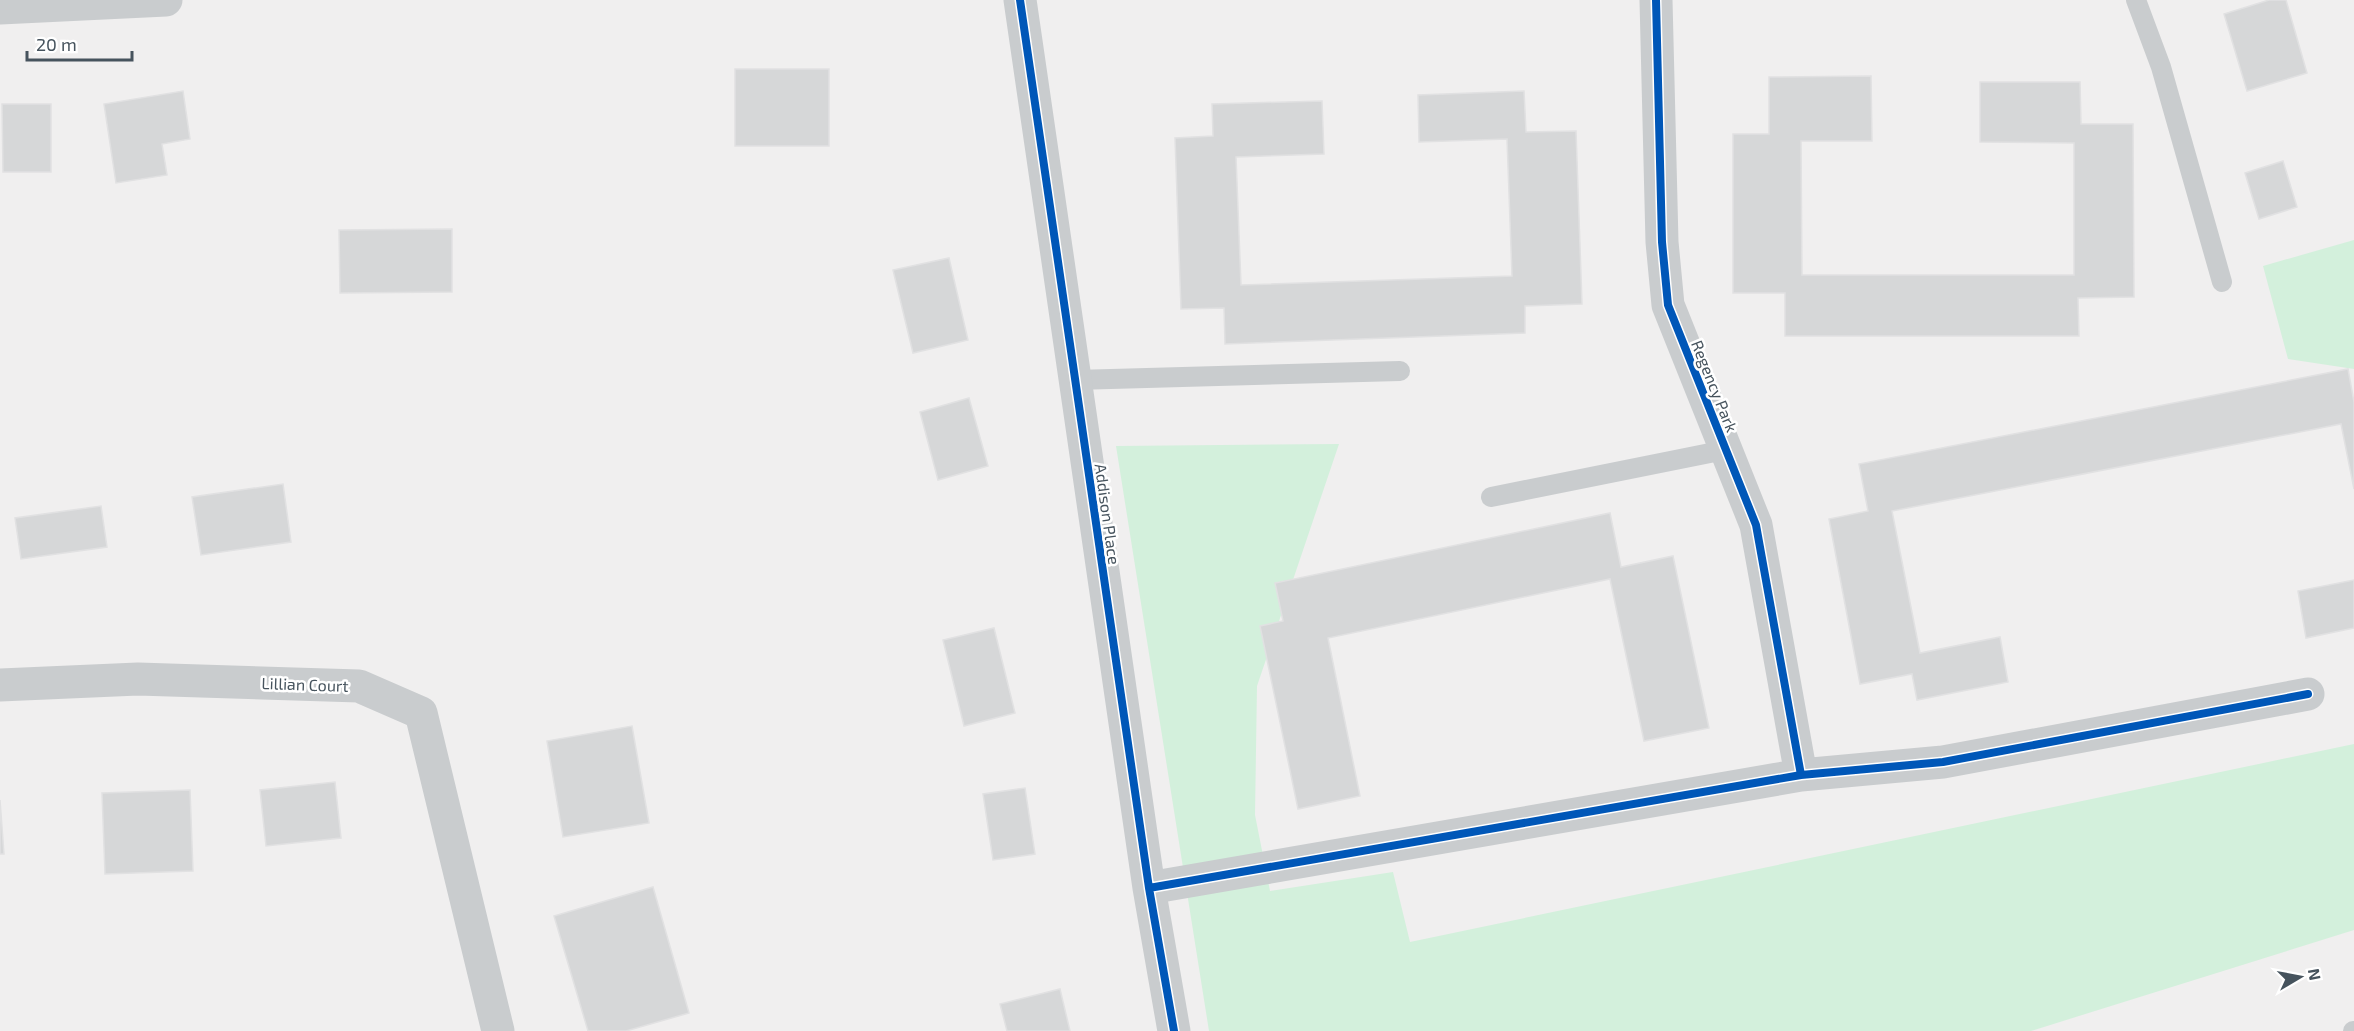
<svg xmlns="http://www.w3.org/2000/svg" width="2354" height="1031" font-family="'Exo 2',sans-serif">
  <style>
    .green { fill: #d3f0dc }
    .building { fill: #d6d7d8; stroke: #e1e1e2; stroke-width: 1.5 }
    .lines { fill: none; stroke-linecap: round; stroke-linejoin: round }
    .service { stroke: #c9ccce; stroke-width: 20 }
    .minor { stroke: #c9ccce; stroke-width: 33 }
    .tertiary { stroke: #c9ccce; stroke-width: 33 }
    .cycleway-casing { stroke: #fff; stroke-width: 11 }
    .cycleway { stroke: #0057b8; stroke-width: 8 }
    .labels { text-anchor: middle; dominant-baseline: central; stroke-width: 5; stroke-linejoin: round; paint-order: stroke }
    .street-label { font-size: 16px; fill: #46535d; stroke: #fff }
  </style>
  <rect width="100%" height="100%" fill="#f0efef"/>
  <path class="green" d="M2354 240V369L2288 359 2263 266Z
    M1339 444 1257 686 1255 815 1270 891 1393 872 1410 942 2354 744V930L2031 1031H1209L1116 446Z"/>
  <path class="building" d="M2269 0H2286L2307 73 2247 91 2224 14Z
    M735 69H829V146H735Z
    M1871 76 1872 141H1801L1802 275H2074V143L1980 142V82H2080L2081 124H2133L2134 297 2078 298 2079 336H1785V293H1733V134H1769V77Z
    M183 91 190 139 162 144 167 175 116 183 104 104Z
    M1524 91 1526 132 1576 131 1582 304 1525 306V333L1225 344 1224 308 1181 309 1175 138 1213 136 1212 104 1322 101 1324 154 1236 157 1241 285 1512 276 1507 139 1419 142 1418 95Z
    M2 104H51V172H3Z
    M2283 161 2297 207 2259 219 2245 173Z
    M452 229V292L340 293 339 230Z
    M949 258 968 340 913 353 893 270Z
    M2348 369 2354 402V489L2341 424 1892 511 1920 653 2000 637 2008 682 1917 700 1912 674 1860 684 1829 519 1868 511 1859 464Z
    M969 398 988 466 938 480 920 412Z
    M283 484 291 542 201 555 192 497Z
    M101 506 107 547 21 559 15 518Z
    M1610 513 1621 567 1673 556 1709 728 1644 741 1610 579 1328 638 1360 796 1298 809 1260 626 1283 621 1275 583Z
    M2354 580V628L2306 638 2298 591Z
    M994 628 1015 713 964 726 943 640Z
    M632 726 649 823 563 837 547 741Z
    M335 782 341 838 266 846 260 790Z
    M1025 788 1035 854 993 860 983 794Z
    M190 790 193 871 105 874 102 793Z
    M0 800 4 854H0Z
    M653 887 689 1013 626 1031H588L554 916Z
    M1060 989 1070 1031H1007L1000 1004Z"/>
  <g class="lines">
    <path class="service" d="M2136 0 2161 67 2222 282
      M1075 380 1400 371
      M1491 497 1725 450
      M2353 1031H2354"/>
    <path class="minor" d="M1020 0 1149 888 1174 1031
      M1656 0 1662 242 1668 305 1756 525 1801 775
      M0 685 138 679 359 686 421 713 498 1031
      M1149 888 1801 775 1943 762 2308 694"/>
    <path class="tertiary" d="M0 8 166 0"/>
    <defs>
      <path id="cycleway" d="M1020 0 1149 888 1174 1031
        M1656 0 1662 242 1668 305 1756 525 1801 775
        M1149 888 1801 775 1943 762 2308 694"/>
    </defs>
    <use href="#cycleway" class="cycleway-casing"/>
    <use href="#cycleway" class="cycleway"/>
  </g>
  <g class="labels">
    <g class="street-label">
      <text transform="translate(1715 386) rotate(68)">Regency Park</text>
      <text transform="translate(1108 514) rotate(82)">Addison Place</text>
      <text transform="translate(305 684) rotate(2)">Lillian Court</text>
    </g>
  </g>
  <g transform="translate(2300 977) rotate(80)" stroke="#ffffff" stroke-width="4.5" paint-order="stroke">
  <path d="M0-4.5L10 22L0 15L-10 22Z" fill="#46535d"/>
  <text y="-9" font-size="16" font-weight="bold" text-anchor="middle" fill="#46535d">N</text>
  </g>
  <path d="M27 51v9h105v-9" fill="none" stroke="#46535d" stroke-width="3"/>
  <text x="36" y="51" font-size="18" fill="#46535d" stroke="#ffffff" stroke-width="4.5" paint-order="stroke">20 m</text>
</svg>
